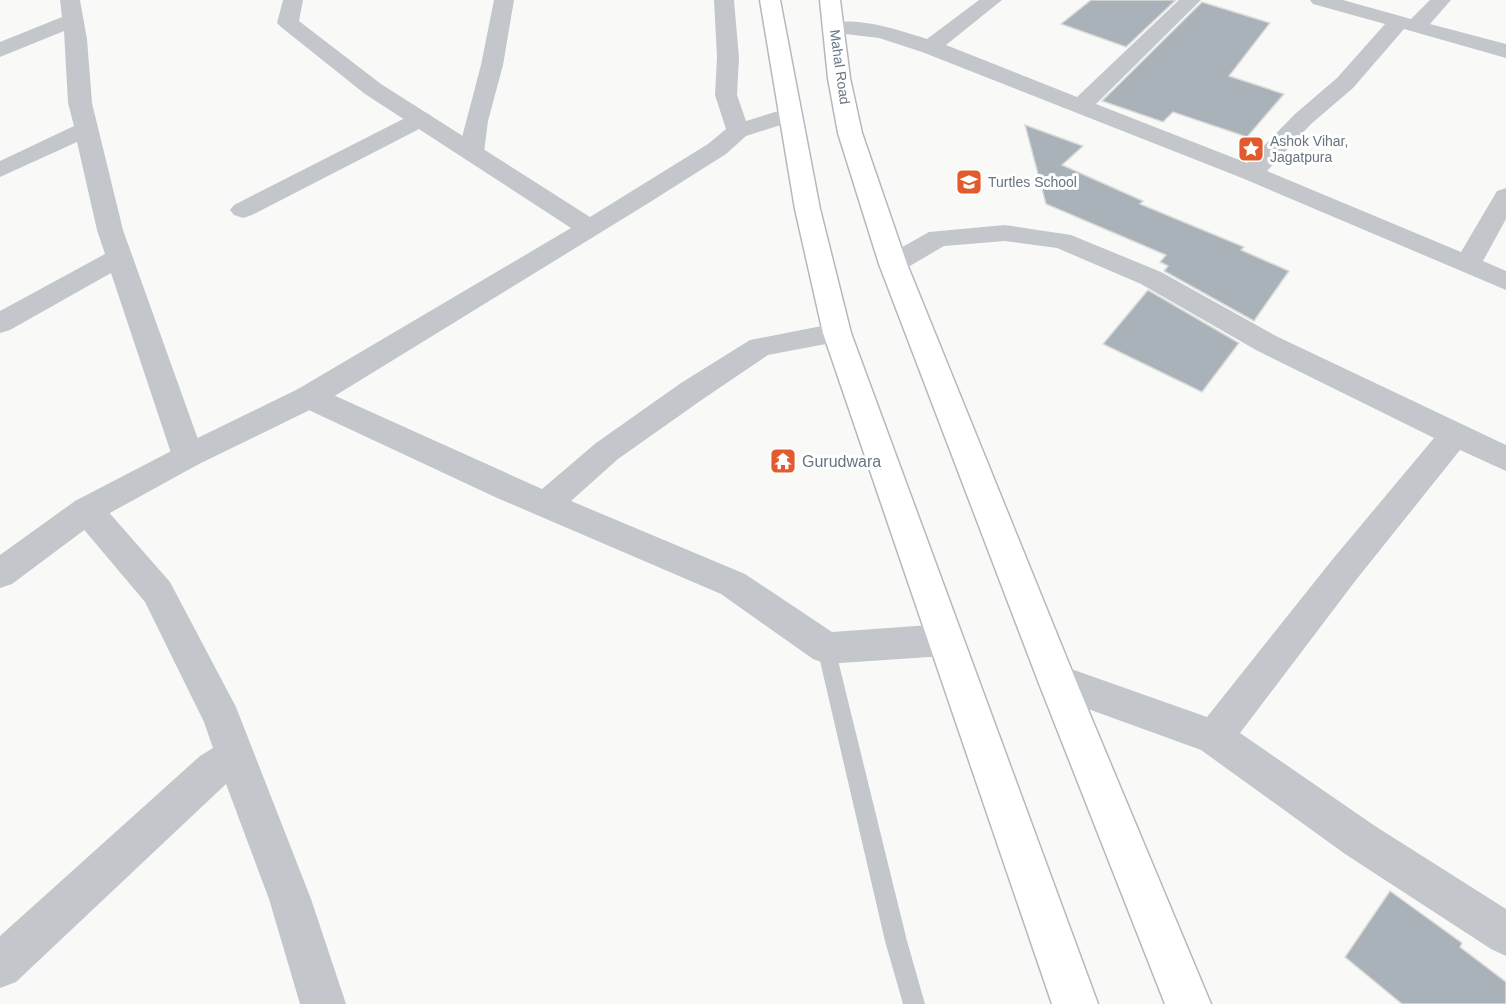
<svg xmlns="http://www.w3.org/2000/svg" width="1506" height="1004" font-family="Helvetica,sans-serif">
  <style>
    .building { fill: #a9b2b8; stroke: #dbdbd9; stroke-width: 1.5 }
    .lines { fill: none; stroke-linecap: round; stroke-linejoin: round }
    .secondary-casing { stroke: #b3b9be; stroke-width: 3 }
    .service { fill: #c3c7cb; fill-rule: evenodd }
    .minor { fill: #c3c7cb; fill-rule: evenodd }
    .tertiary { fill: #c3c7cb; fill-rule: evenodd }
    .secondary { fill: #fff; fill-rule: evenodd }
    .labels { text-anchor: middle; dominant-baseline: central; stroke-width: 6; stroke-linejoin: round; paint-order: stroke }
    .far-street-label { font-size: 14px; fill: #657582; stroke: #fff }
    .far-poi-label { font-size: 14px; fill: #657582; stroke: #fff; text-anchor: start }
    .poi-label { font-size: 16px; fill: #657582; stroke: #fff; text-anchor: start }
  </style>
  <rect width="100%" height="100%" fill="#f9faf7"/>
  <path class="building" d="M1091 0H1176L1126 47 1061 24Z
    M1202 2 1270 23 1229 76 1284 94 1247 137 1173 112 1163 122 1102 101Z
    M1025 125 1083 146 1062 165 1143 201 1140 204 1244 247 1241 250 1289 271 1254 321 1164 271 1168 266 1160 262 1166 255 1046 204Z
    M1148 290 1239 343 1202 392 1103 344Z
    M1390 891 1462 943 1460 947 1506 982V1004H1402L1345 957Z"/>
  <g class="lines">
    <defs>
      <path id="secondary" d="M760 0H780L820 209 851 333 1098 1004H1052L823 333 795 209Z
        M820 0H840L850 78 862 133 907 264 1076 681 1211 1004H1165L1038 681 879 264 838 133 828 78Z"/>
    </defs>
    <use href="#secondary" class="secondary-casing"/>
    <path class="service" d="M826 640 832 642 835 648 907 941 925 1004H903L885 941 817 648 820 642Z"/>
    <path class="minor" d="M60 0H80L87 39 92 103 123 230 204 456 199 464 188 468 177 464 172 456 111 273 10 330 0 333V311L105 254 97 230 77 142 0 177V161L74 126 68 103 64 31 0 57V42L62 17Z
      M494 0H514L503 65 488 121 484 152 481 157 472 159 463 157 460 152 461 141 481 65Z
      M979 0H1002L946 45 1077 97 1179 0H1201L1096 104 1247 163 1295 114 1337 78 1385 24 1313 4 1310 0H1343L1411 19 1430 0H1451L1430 24 1506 44V58L1404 29 1353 88 1311 124 1267 171 1461 252 1497 191 1506 188V219L1483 261 1506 271V290L1242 178 922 52 879 38 828 32 824 28 828 24C857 16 898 30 927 39Z
      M421 112 429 114 433 119 429 124 252 215 243 218 234 215 230 210 234 205 413 114Z
      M1005 225 1071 235 1161 272 1276 336 1506 445V471L1460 450 1356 580 1240 733 1375 826 1506 909V956L1491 949 1345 854 1201 750 1044 693 1038 681 1044 669 1057 664 1207 717 1332 560 1434 438 1256 350 1141 284 1057 248 1005 241 944 246 903 270 893 273 883 270 879 264 883 258 929 232Z
      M837 323 847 326 851 333 847 340 768 355 703 399 618 459 571 501 745 574 832 632 944 624 957 629 962 640 957 651 944 656 826 664 813 659 721 594 495 497 298 405 294 397 298 389 309 386 320 389 542 489 596 443 681 383 750 340Z
      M87 497 99 501 170 582 236 707 311 899 346 1004H300L269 899 226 784 16 982 0 988V936L200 756 213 748 204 722 145 602 75 519 70 510 75 501Z"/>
    <path class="tertiary" d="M283 0H303L299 21 381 84 590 217 708 144 726 129 715 95 717 58 714 0H734L739 58 737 95 746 121 788 108 796 110 800 115 796 120 746 136 726 154 647 204 320 405 199 464 99 519 12 584 0 588V555L75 501 177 448 298 389 571 228 365 94 281 27 277 23Z"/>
    <use href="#secondary" class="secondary"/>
  </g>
  <defs>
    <symbol id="sight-square" viewBox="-11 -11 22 22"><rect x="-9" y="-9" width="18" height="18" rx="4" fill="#e25b2f" stroke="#fff"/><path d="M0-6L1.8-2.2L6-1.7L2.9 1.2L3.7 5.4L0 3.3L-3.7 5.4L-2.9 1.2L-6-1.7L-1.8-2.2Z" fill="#fff"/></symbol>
    <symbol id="school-square" viewBox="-11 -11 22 22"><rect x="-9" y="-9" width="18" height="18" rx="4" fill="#e25b2f" stroke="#fff"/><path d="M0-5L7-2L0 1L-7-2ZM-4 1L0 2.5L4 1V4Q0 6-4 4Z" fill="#fff"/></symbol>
    <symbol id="temple-square" viewBox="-11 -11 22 22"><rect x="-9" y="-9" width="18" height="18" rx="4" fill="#e25b2f" stroke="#fff"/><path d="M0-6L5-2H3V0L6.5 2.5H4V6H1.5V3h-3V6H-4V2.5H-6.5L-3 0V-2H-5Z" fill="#fff"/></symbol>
  </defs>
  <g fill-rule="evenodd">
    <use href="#sight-square" x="1236" y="134" width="30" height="30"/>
    <use href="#school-square" x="954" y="167" width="30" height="30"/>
    <use href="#temple-square" x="768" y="446" width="30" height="30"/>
  </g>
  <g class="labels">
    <g class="far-street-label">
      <text transform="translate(840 67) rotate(82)">Mahal Road</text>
    </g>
    <g class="far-poi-label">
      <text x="1270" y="141">Ashok Vihar,<tspan x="1270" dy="16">Jagatpura</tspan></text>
      <text x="988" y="182">Turtles School</text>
    </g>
    <g class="poi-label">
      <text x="802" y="461">Gurudwara</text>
    </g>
  </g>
</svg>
